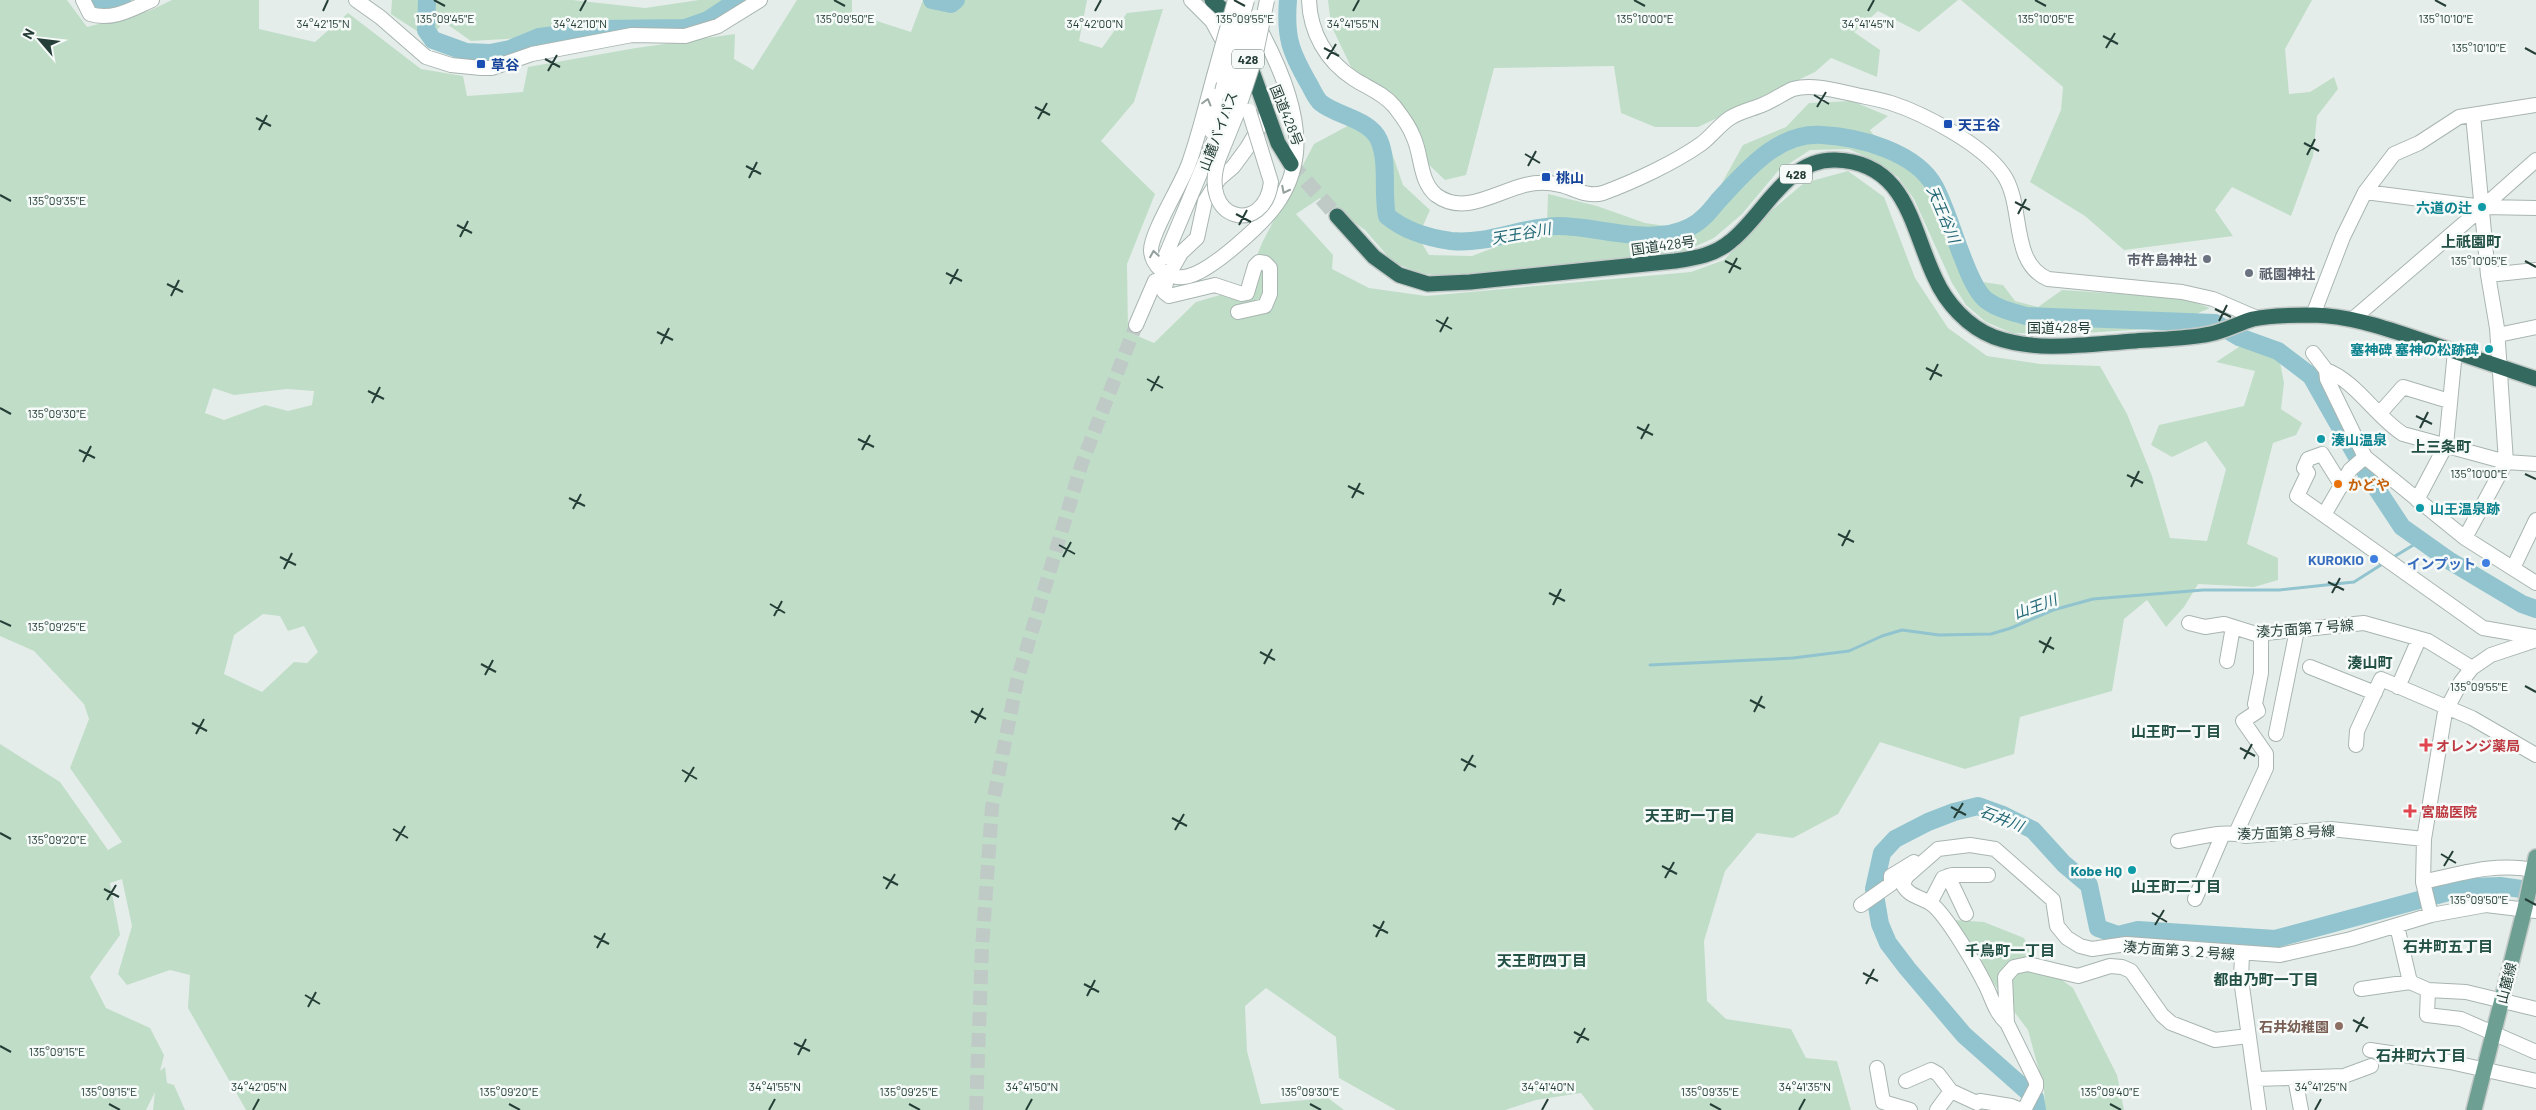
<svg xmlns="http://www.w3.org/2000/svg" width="2536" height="1110" font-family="Barlow,'Noto Sans JP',sans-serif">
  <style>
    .green { fill: #c0ddc8; fill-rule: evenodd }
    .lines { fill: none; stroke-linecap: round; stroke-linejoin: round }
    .stream { stroke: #91c4ce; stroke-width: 3 }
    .river { stroke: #91c4ce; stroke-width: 18 }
    .minor-tunnel { stroke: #bfcac6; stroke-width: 14; stroke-dasharray: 14 7; stroke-linecap: butt }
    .highway-tunnel { stroke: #bfcac6; stroke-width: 15; stroke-dasharray: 15 8; stroke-linecap: butt }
    .minor-casing { stroke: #a8b5b1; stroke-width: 16 }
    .major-casing { stroke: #c2c9c7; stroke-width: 18 }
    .highway-casing { stroke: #c2c9c7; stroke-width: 18 }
    .minor { stroke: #fff; stroke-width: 14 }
    .major { stroke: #6da093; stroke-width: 15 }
    .highway { stroke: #33695e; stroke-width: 15 }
    .minor-bridge-casing { stroke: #a8b5b1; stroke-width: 16; stroke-linecap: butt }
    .minor-bridge { stroke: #fff; stroke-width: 14 }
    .oneway { stroke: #929f9c }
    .ticks { fill: none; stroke: #253f38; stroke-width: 2 }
    .transit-dot { fill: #1a4fb4; stroke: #f6faf8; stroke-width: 2 }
    .culture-dot { fill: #0f9aa8; stroke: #f6faf8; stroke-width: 2 }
    .worship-dot { fill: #6b7280; stroke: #f6faf8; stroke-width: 2 }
    .food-dot { fill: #e8710a; stroke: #f6faf8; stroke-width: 2 }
    .shop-dot { fill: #3f7fe0; stroke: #f6faf8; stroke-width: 2 }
    .health-dot { fill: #e0444e; stroke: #f6faf8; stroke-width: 2 }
    .education-dot { fill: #8d6e63; stroke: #f6faf8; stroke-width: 2 }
    .labels { text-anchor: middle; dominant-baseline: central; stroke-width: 5; stroke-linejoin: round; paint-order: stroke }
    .shield { fill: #f6faf8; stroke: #647772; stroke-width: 1 }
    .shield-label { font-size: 12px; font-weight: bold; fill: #253f38 }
    .transit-label { font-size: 14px; font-weight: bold; fill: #164399; stroke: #f6faf8; text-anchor: start }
    .street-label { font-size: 14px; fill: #253f38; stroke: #f6faf8 }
    .culture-label { font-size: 14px; font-weight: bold; fill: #0d838f; stroke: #f6faf8; text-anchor: end }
    .worship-label { font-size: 14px; font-weight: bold; fill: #5b616d; stroke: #f6faf8; text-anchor: end }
    .food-label { font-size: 14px; font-weight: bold; fill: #c56008; stroke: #f6faf8; text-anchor: start }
    .shop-label { font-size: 14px; font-weight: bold; fill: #366cbe; stroke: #f6faf8; text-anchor: end }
    .health-label { font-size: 14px; font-weight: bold; fill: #be3a42; stroke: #f6faf8; text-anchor: start }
    .education-label { font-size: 14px; font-weight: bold; fill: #785e54; stroke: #f6faf8; text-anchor: end }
    .water-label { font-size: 15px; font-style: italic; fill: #236877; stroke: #f6faf8 }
    .neighbourhood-label { font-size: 15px; font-weight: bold; fill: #225045; stroke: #f6faf8 }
    .ticks-label { font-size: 12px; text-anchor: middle; fill: #253f38; stroke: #f6faf8; stroke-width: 5; stroke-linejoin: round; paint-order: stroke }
  </style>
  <rect width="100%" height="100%" fill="#e5edea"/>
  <path class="green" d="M0 0H67L87 27 149 11 172 0H259V29L315 42 348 13 421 69 463 76 467 96 523 92 528 67 636 48 735 34 734 59 753 70 797 0H852V13L911 32 923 0H1087L1079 41 1102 48 1127 13 1163 9 1134 102 1101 141 1155 194 1127 264 1128 332 1154 343 1196 302 1244 288 1262 243 1314 144 1355 122 1385 133 1403 185 1430 210 1418 237 1429 255 1472 256 1547 228 1548 194 1597 206 1645 223 1680 228 1717 192 1743 145 1786 127 1809 103 1852 101 1888 116 1870 130 1886 153 1929 166 1975 281 2003 285 2015 301 2038 307 2062 290 2182 298 2210 308 2163 328 2068 334 2012 333 1986 322 1966 305 1952 283 1914 199 1898 177 1873 160 1849 149 1810 150 1778 171 1742 214 1714 238 1685 251 1457 278 1418 273 1392 261 1365 230 1320 198 1296 214 1333 255 1332 269 1369 288 1426 296 1691 272 1724 260 1771 211 1804 183 1848 171 1884 197 1915 278 1948 328 1987 356 2040 364 2100 366 2127 414 2152 476 2170 538 2207 541 2226 469 2206 441 2172 457 2151 445 2159 425 2244 406 2255 371 2216 362 2242 345 2265 344 2279 357 2284 383 2281 409 2302 423 2296 435 2273 443 2247 544 2278 558V580L2254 587 2198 584 2184 607 2166 627 2147 600 2124 619 2112 691 2020 717 2014 754 1965 769 1880 742 1838 814 1793 838 1757 833 1725 871 1704 941 1707 1001 1726 1019 1791 1029 1806 1058 1837 1061 1851 1110H1594L1581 1093 1536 1100 1505 1110H1396L1339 1078 1336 1037 1266 988 1245 1006 1247 1051 1261 1104 1328 1098 1344 1110H246L188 1008 190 975 170 970 127 985 118 974 132 926 122 879 110 883 120 935 90 977 106 1008 150 1028 164 1055 160 1071 165 1067 167 1083 174 1085 185 1110H153L155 1092 146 1110H0V744L60 782 108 850 122 842 70 768 89 719 84 704 34 651 0 636ZM213 388 234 395 287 389 314 391 312 405 288 411 265 405 224 420 205 413ZM263 614 280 616 288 631 304 626 318 652 307 663 294 662 262 692 224 674 234 635Z
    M392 0H572L645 8 699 0H736L695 29 626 25 521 38 471 41 444 22 429 39 391 14Z
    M1328 0H1958L1919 32 1878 11 1854 32 1880 50 1877 77 1831 58 1815 72 1698 127H1655L1621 113 1614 66 1494 68 1466 175 1445 180 1426 162 1408 113 1351 67 1331 25Z
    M1961 0H2312L2285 49 2289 94 2310 92 2334 77 2338 89 2317 116 2313 156 2291 216 2232 187 2215 210 2233 236 2124 250 2085 216 2030 182 2061 110 2063 87Z
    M1953 920 1984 922 2024 938 2035 961 2073 988 2117 1075 2124 1110H2045L2044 1089 2028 1030 2000 993Z"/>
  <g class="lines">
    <path class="stream" d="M2392 558 2420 541
      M1650 665 1793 658 1849 651 1882 636 1902 630 1939 635 1991 634 2011 628 2053 610 2093 599 2203 590H2279L2354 582 2384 563"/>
    <path class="river" d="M88 0 95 4 122 0
      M427 0 426 30 433 40 466 52 490 53 510 49 539 37 602 29 685 28 708 20 738 0
      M932 0 951 4 956 0
      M1288 0C1285 37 1290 51 1309 84 1312 89 1316 99 1321 103 1337 116 1370 119 1379 140 1389 163 1382 192 1387 216 1404 230 1429 238 1451 241 1488 245 1523 226 1559 226 1598 226 1652 247 1690 227 1702 221 1710 211 1718 201 1746 171 1777 132 1822 135 1860 137 1916 152 1935 187 1946 208 1953 234 1962 256 1967 269 1975 291 1986 300 1998 309 2012 312 2026 316L2215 323 2239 337 2278 351 2311 376 2365 471 2402 527 2450 561 2522 604 2536 609
      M2037 1110 2035 1098 1964 1035 1907 968 1888 943 1880 924 1874 889 1882 853 1895 839 1928 822 1954 812 1978 806 2003 815 2033 830 2064 864 2089 885 2098 928 2118 935 2138 930 2275 939 2467 887 2500 886 2536 891"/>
    <path class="minor-tunnel" d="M976 1110 982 948 992 807 1017 681 1082 463 1136 325"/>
    <path class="highway-tunnel" d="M1291 164 1337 216"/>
    <defs>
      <path id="minor" d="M83 0 90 14C112 21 132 9 152 0
        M356 0 380 17 426 57 451 65 481 68H492L532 54 632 35 685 36 718 26 760 0
        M1191 0 1212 21 1226 47
        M1309 0C1310 32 1326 61 1354 79 1368 88 1383 93 1394 106 1401 115 1409 125 1413 136 1422 154 1419 181 1436 195 1464 216 1496 192 1525 185 1537 182 1548 182 1560 185 1574 188 1587 198 1603 193 1633 182 1674 163 1701 144 1711 137 1719 125 1730 118 1739 112 1752 109 1762 105 1773 101 1783 93 1793 89 1811 84 1834 90 1852 94 1865 97 1879 99 1891 103 1925 114 1983 145 2003 174 2025 205 2009 262 2048 279L2182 292 2213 299 2257 318
        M1214 76C1206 105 1199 135 1189 163 1182 184 1151 232 1151 250 1151 257 1155 265 1161 270 1168 276 1179 279 1189 276 1212 270 1262 225 1276 205 1287 190 1294 171 1296 153 1300 111 1277 60 1257 24
        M1211 131 1222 91
        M1219 158 1236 116
        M2365 192 2483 207 2536 160
        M1165 257 1229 105
        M1173 267 1181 253 1197 238 1205 201 1219 179 1233 167 1247 148 1267 114
        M2488 275 2536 270
        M1166 283 1164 292 1169 296 1215 285 1242 294 1247 293 1255 266 1259 262 1265 263 1270 268V294L1265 306 1238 312
        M2313 315 2343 237 2365 192 2394 154 2419 143 2459 117 2536 105
        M2354 318 2483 207 2536 208
        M1136 325 1155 281
        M2498 335 2536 327
        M2313 353 2326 370 2327 379 2365 457 2465 538 2536 583
        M2326 370C2357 382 2375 416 2403 434L2506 462 2536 464
        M2380 413 2403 387 2449 401
        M2365 457 2350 470 2324 515 2483 628 2536 637
        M2417 500 2446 445 2455 351
        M2324 515 2297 496 2308 473 2304 468 2308 459 2322 454 2342 486
        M2465 538 2506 462 2497 328 2488 275 2473 115
        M2513 568 2536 520
        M2189 623 2205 627 2224 624 2256 634 2364 623 2428 641 2472 668
        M2227 661 2233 627
        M2310 667 2375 693
        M2398 687 2419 639
        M2276 734 2297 630
        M2356 745 2357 731 2381 679 2472 718 2536 755
        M2236 833 2266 768V754L2243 721 2258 711 2255 704 2261 673V634
        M2178 841C2199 838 2225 829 2245 836L2331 829 2424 839
        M1948 876 1966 914
        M2423 882C2458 874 2500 861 2536 871
        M2195 899 2223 834
        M1930 903 1943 878 1952 875H1988
        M1861 905 1891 884V876L1914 862
        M2431 915 2423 882 2424 839 2445 712 2461 682 2472 668 2491 655 2536 640
        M2397 926 2410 982
        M2242 954 2241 979 2259 1110
        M2361 989 2410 982 2428 990 2427 1015 2461 1019 2536 1052
        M2428 990 2466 992 2536 1009
        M2007 1023 2005 977 2014 967 2028 964 2078 976 2110 966 2122 967 2131 971 2162 1015 2171 1023 2215 1040 2248 1036
        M2370 1050 2450 1062 2536 1081
        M1877 1068 1883 1102 1910 1110
        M2295 1078 2301 1110
        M2255 1079 2344 1076 2371 1066
        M1906 1081 1931 1070 1938 1074 1951 1091
        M1937 1110 1951 1091 1977 1103 1980 1101 2011 1106 2021 1110
        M2024 1110 2036 1087V1082L2007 1023C1995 1013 1992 997 1985 984 1975 964 1949 920 1934 906 1924 897 1910 898 1903 885L1906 877 1938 849 1970 845 1995 849 2053 900 2057 926 2067 938 2080 946 2092 949 2126 944 2280 955 2351 939 2431 915 2486 905 2536 911"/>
      <path id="major" d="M2474 1110 2525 908 2536 857"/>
      <path id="highway" d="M1212 0 1223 10 1235 29
        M1248 60 1278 143 1291 164
        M1337 216 1374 257 1399 275 1428 284 1470 282 1675 261C1696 258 1715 255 1731 241 1765 214 1786 159 1835 160 1907 162 1911 228 1935 278 1946 303 1968 327 1994 337 2038 353 2089 344 2135 341 2160 339 2186 339 2210 334 2225 331 2239 323 2253 319 2271 315 2295 315 2314 315 2348 316 2379 326 2412 337 2453 351 2494 365 2536 379"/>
    </defs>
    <use href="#minor" class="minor-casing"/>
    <use href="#major" class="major-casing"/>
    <use href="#highway" class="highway-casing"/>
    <use href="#minor" class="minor"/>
    <use href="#major" class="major"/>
    <use href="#highway" class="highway"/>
    <defs>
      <path id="minor-bridge" d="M1214 76 1235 0
        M1222 91 1247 0
        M1229 105 1256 17
        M1236 116 1255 58 1267 0
        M1219 158C1197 222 1265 236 1271 182L1249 111"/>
    </defs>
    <use href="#minor-bridge" class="minor-bridge-casing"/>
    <use href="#minor-bridge" class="minor-bridge"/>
  </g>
  <defs><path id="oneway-chevron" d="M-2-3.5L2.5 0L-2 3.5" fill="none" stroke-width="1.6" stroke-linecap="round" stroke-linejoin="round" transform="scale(1.25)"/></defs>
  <g class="oneway">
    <use href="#oneway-chevron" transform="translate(1207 102) rotate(-75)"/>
    <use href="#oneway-chevron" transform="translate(1285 190) rotate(117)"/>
    <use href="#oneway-chevron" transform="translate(1154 254) rotate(-99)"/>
  </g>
  <path class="ticks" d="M434 0 445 6M834 0 845 6M1234 0 1245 6M1634 0 1645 6M2035 0 2046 6M2435 0 2446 6M323 11 328 0M580 11 586 0M1095 11 1101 0M1353 11 1359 0M1868 11 1874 0M2103 36 2118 44M1324 48 1339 56M2106 48 2115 33M2525 48 2536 54M545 59 560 67M1327 59 1336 44M548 71 557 55M1814 95 1829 104M1035 107 1050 115M1817 107 1826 92M256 118 271 126M1038 119 1047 103M259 130 267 115M2304 143 2319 151M1525 154 1540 163M2307 155 2315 139M746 166 761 174M1528 166 1536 151M749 178 757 162M0 195 11 201M2015 202 2030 210M1236 214 1251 222M2018 214 2026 199M457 225 472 233M1239 225 1247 210M460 237 468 221M1725 261 1741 269M2525 261 2536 267M946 273 962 281M1729 273 1737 258M167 284 183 292M950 284 958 269M171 296 179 280M2215 309 2231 317M1436 320 1452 329M2219 321 2227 305M657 332 673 340M1440 332 1448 317M661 344 669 328M1926 368 1942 376M1147 379 1163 388M1930 380 1938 364M368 391 384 399M1151 391 1159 376M372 403 380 387M0 408 11 414M2416 416 2432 424M1637 427 1653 435M2420 428 2428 412M858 439 874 447M1641 439 1649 424M79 450 95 458M862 450 870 435M83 462 91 446M2525 474 2536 479M2127 475 2143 483M1348 486 1364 494M2131 487 2139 471M569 498 585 506M1352 498 1360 483M573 509 581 494M1838 534 1854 542M1059 545 1075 554M1842 546 1850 530M280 557 296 565M1063 557 1071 542M284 569 292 553M2328 582 2344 590M1549 593 1565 601M2332 593 2340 578M770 604 785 613M1553 605 1561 589M774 616 782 601M0 621 11 626M2039 641 2054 649M1260 652 1275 660M2043 653 2051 637M481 664 496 672M1264 664 1272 649M485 675 493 660M2525 686 2536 692M1750 700 1765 708M971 711 986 719M1754 712 1762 696M192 723 207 731M975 723 983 708M196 734 204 719M2240 748 2255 756M1461 759 1476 767M2244 759 2252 744M682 770 697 779M1464 771 1473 755M685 782 694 767M1951 807 1966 815M1172 818 1187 826M1954 818 1963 803M393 829 408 838M1175 830 1184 814M0 833 11 839M396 841 405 826M2441 854 2456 863M1662 866 1677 874M2444 866 2453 851M883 877 898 885M1665 878 1674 862M104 889 119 897M886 889 895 874M2525 899 2536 905M107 900 116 885M2152 913 2167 922M1373 925 1388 933M2155 925 2164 910M594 936 609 944M1376 937 1384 921M597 948 605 933M1863 973 1878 981M1084 984 1099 992M1866 984 1874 969M305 995 320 1004M1087 996 1095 980M308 1007 316 992M2353 1020 2368 1028M1574 1032 1589 1040M2356 1032 2364 1017M794 1043 810 1051M1577 1043 1585 1028M0 1046 11 1052M798 1055 806 1039M109 1104 120 1110M509 1104 520 1110M909 1104 920 1110M1310 1104 1321 1110M1710 1104 1721 1110M2110 1104 2121 1110M253 1110 259 1099M769 1110 775 1099M1026 1110 1032 1099M1542 1110 1548 1099M1799 1110 1805 1099M2315 1110 2321 1099"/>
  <g class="transit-dot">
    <rect x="476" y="59" width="10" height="10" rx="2.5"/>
    <rect x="1943" y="119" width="10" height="10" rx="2.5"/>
    <rect x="1541" y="172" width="10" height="10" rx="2.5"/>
  </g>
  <g class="culture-dot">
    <circle cx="2482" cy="207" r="5"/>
    <circle cx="2489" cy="349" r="5"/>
    <circle cx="2321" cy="439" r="5"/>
    <circle cx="2420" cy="508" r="5"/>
    <circle cx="2132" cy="870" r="5"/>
  </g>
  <g class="worship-dot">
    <circle cx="2207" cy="259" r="5"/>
    <circle cx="2249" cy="273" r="5"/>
  </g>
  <circle class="food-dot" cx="2338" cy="484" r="5"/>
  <g class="shop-dot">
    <circle cx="2374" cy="559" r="5"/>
    <circle cx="2486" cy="563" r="5"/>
  </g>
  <g class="health-dot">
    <path d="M2423.5 737.5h5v5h5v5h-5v5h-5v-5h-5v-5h5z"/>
    <path d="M2407.5 803.5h5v5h5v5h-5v5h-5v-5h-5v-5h5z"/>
  </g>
  <circle class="education-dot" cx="2339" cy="1026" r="5"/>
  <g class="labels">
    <g class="shield">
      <rect x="1232" y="49.5" width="32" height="19" rx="4"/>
      <rect x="1780" y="164.5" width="32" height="19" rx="4"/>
    </g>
    <g class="shield-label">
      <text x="1248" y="59">428</text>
      <text x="1796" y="174">428</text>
    </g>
    <g class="transit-label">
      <text x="491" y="64">草谷</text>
      <text x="1958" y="124">天王谷</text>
      <text x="1556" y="177">桃山</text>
    </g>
    <g class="street-label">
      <text transform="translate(1287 115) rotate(68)">国道428号</text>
      <text transform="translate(1218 131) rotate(-69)">山麓バイパス</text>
      <text transform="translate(1663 245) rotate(-8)">国道428号</text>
      <text x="2059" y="327">国道428号</text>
      <text transform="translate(2305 628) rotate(-4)">湊方面第７号線</text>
      <text transform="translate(2286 832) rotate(-2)">湊方面第８号線</text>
      <text transform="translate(2179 950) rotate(4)">湊方面第３２号線</text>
      <text transform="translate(2506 983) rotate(-76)">山麓線</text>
    </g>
    <g class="culture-label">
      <text x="2472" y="207">六道の辻</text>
      <text x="2479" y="349">塞神碑 塞神の松跡碑</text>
      <text x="2331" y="439" text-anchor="start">湊山温泉</text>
      <text x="2430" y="508" text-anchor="start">山王温泉跡</text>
      <text x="2122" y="870">Kobe HQ</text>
    </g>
    <g class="worship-label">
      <text x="2197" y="259">市杵島神社</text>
      <text x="2259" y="273" text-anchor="start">祇園神社</text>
    </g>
    <g class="food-label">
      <text x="2348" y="484">かどや</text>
    </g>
    <g class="shop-label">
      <text x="2364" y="559">KUROKIO</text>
      <text x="2476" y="563">インプット</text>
    </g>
    <g class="health-label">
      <text x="2436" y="745">オレンジ薬局</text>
      <text x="2421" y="811">宮脇医院</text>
    </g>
    <g class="education-label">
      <text x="2329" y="1026">石井幼稚園</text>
    </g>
    <g class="water-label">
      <text transform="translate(1944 214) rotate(67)">天王谷川</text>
      <text transform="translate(1521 233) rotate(-10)">天王谷川</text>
      <text transform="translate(2035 606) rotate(-20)">山王川</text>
      <text transform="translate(2002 818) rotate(21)">石井川</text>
    </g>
    <g class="neighbourhood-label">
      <text x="2471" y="241">上祇園町</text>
      <text x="2441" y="446">上三条町</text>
      <text x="2370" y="662">湊山町</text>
      <text x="2176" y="731">山王町一丁目</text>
      <text x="1690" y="815">天王町一丁目</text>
      <text x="2176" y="886">山王町二丁目</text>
      <text x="2448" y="946">石井町五丁目</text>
      <text x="2010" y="950">千鳥町一丁目</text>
      <text x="1542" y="960">天王町四丁目</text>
      <text x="2266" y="979">都由乃町一丁目</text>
      <text x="2421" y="1055">石井町六丁目</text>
    </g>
  </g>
  <g class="ticks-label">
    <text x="2446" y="23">135°10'10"E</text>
    <text x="445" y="23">135°09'45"E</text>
    <text x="845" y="23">135°09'50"E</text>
    <text x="1245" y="23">135°09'55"E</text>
    <text x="1645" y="23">135°10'00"E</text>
    <text x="2046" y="23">135°10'05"E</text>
    <text x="323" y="28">34°42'15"N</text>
    <text x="580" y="28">34°42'10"N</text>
    <text x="1095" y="28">34°42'00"N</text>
    <text x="1353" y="28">34°41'55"N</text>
    <text x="1868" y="28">34°41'45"N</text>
    <text x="2479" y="52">135°10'10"E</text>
    <text x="57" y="205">135°09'35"E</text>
    <text x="2479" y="265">135°10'05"E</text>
    <text x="57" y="418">135°09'30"E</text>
    <text x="2479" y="478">135°10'00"E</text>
    <text x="57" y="631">135°09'25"E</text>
    <text x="2479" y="691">135°09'55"E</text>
    <text x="57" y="844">135°09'20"E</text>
    <text x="2479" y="904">135°09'50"E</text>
    <text x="57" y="1056">135°09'15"E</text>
    <text x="259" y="1091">34°42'05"N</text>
    <text x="775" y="1091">34°41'55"N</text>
    <text x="1032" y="1091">34°41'50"N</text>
    <text x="1548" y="1091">34°41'40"N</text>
    <text x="1805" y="1091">34°41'35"N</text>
    <text x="2321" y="1091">34°41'25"N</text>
    <text x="109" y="1096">135°09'15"E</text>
    <text x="509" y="1096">135°09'20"E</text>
    <text x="909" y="1096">135°09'25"E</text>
    <text x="1310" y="1096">135°09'30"E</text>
    <text x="1710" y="1096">135°09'35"E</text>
    <text x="2110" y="1096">135°09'40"E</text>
  </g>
  <g transform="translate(40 40) rotate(298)" stroke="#f6faf8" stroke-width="4" paint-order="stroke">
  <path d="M0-4L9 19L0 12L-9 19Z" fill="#253f38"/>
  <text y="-8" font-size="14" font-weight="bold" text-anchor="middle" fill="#253f38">N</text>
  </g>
</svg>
